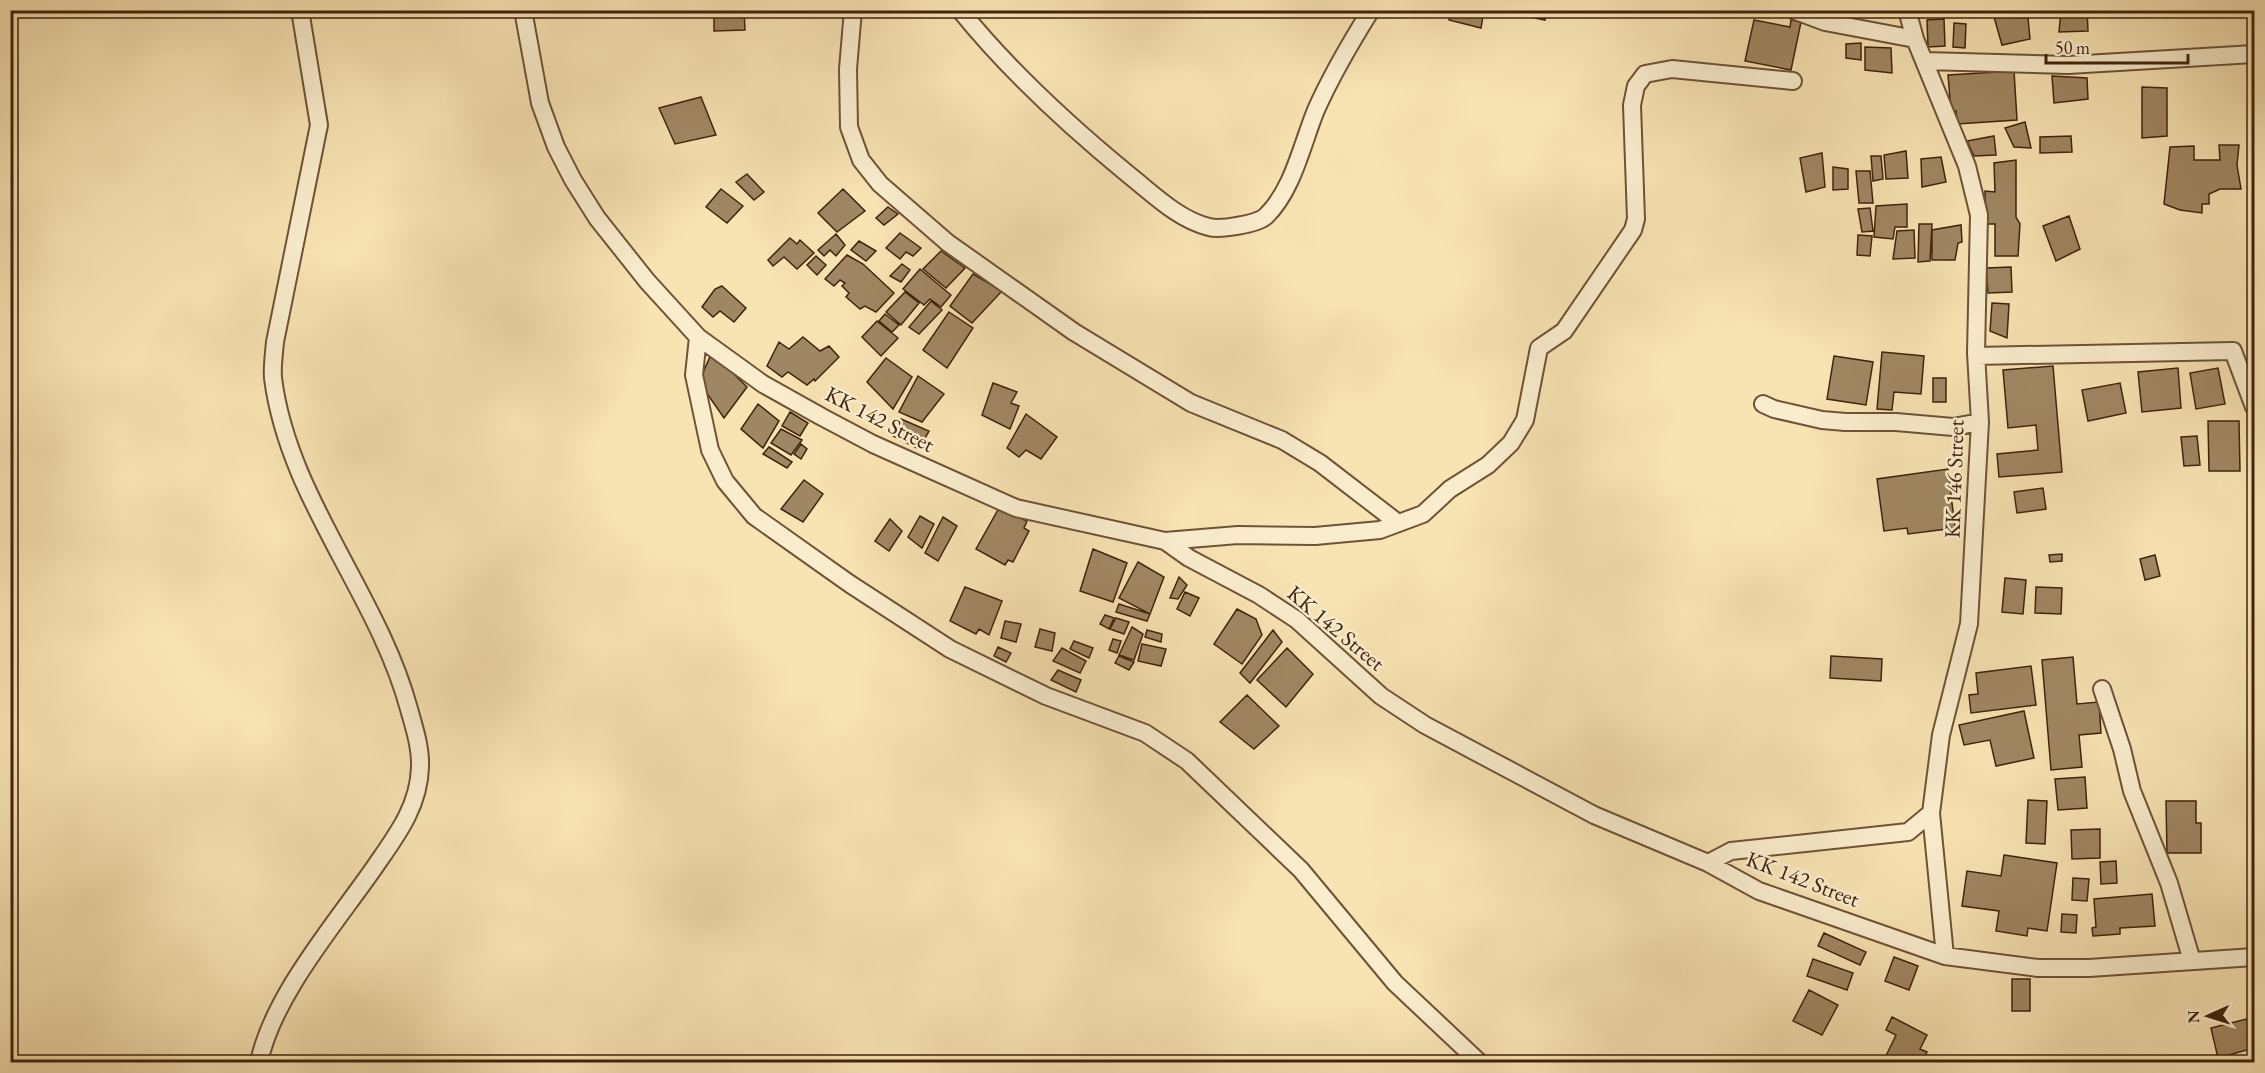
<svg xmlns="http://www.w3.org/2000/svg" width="2265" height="1073" font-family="'EB Garamond',serif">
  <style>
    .building { fill: #a08763; stroke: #40230c; stroke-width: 1.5 }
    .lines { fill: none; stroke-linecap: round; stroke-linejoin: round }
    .minor-casing { stroke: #6e5336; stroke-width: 20 }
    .minor { stroke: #faedce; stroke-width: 16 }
    .labels { text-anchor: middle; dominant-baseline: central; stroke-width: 5; stroke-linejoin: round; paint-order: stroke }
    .street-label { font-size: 22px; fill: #40230c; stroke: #faedce }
  </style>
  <rect width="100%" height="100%" fill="#f8e3b3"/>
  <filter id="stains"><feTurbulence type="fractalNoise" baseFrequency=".00333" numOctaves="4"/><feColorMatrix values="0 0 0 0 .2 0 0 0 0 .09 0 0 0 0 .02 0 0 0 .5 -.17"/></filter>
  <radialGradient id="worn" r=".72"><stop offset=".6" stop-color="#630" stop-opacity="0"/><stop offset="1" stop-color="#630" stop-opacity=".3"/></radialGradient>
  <path class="building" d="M714 10H744L745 30 714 31Z
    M1451 10H1484L1481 28 1449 20Z
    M1521 10H1556V13H1546L1545 20 1521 15Z
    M2061 10H2087L2088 31 2059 32Z
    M1994 17 2028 18 2030 39 2002 45Z
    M1944 19 1945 46 1928 47 1927 20Z
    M1754 20 1790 27 1791 20 1801 22 1791 70 1745 61Z
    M1954 23 1966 24 1965 48 1953 47Z
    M1861 43V60L1846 58V44Z
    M1865 47 1891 48 1892 73 1865 70Z
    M2014 71 2017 120 1957 124 1956 111H1951L1948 75Z
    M2052 76 2087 78 2088 99 2054 103Z
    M2142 87 2167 88V136L2142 138Z
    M701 97 716 135 675 144 659 108Z
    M2025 122 2031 148 2014 147 2005 128Z
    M1994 136 1996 155 1974 156 1967 141Z
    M2071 136 2072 152 2040 153V137Z
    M2219 145H2239L2237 165 2241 189H2220L2209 194V204H2202V213L2180 210 2164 204 2170 147 2194 146V160H2220Z
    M1906 151 1908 178 1886 179 1884 155Z
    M1822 153 1825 187 1806 192 1800 158Z
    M1871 156H1881L1883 179 1873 181Z
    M1941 157 1946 182 1922 187 1921 159Z
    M2016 160V217L2020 224 2018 256H1995V224H1985V191L1995 192 1994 163Z
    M1833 167 1848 169V189L1833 190Z
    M1856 171H1870L1873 203H1859Z
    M747 174 764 192 754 200 736 182Z
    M721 189 743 206 727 223 706 207Z
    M843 189 865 211 837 232 818 213Z
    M1907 204V227H1895L1893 239 1874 237 1876 206Z
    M888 207 898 214 884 225 876 218Z
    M1870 208 1873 231 1862 232 1858 209Z
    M2069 216 2080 249 2056 261 2043 226Z
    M1919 224H1932L1930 261 1918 262Z
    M1961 225 1962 242 1958 243 1955 260H1932V230Z
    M1914 230 1915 258 1893 259 1897 231Z
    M900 233 921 248 913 256 906 252 900 259 886 248Z
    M836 234 845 245 836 256 830 250 824 256 818 250Z
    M1858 235 1872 236 1870 256 1857 255Z
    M790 238 797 244 800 240 814 253 797 269 784 257 773 266 768 260Z
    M859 241 876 251 866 261 851 250Z
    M941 251 965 268 946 288 923 269Z
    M847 255 863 264 894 293 876 312 865 306 860 309 846 297 849 293 842 286 845 283 840 280 834 286 825 279Z
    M816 256 826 265 817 275 807 265Z
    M902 264 910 270 901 282 890 276Z
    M2011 267 2012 292 1988 293 1986 268Z
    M920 269 951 295 941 307 930 299 924 305 903 289Z
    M973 274 1002 291 972 323 950 306Z
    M722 286 746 308 734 322 720 311 713 317 702 307 715 289Z
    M905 292 919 303 901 325 886 312Z
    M931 301 942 310 919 334 909 327Z
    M1992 303 2009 304 2007 338 1990 331Z
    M949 312 973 328 947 368 923 350Z
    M885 314 899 325 892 332 879 321Z
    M877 321 898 338 881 356 862 337Z
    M803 337 820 351 829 346 839 357 815 381 814 379 807 385 788 372 782 377 767 366 779 342 789 349Z
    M712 352 747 387 724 418 699 382Z
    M1882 352 1924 356 1921 394 1894 392 1892 410 1877 409Z
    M1834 356 1873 362 1866 405 1827 399Z
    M886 358 912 377 893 409 867 382Z
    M2053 366 2062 472 1999 477 1997 454 2038 450 2036 425 2008 428 2003 370Z
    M2178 368 2181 408 2142 412 2138 372Z
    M2218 368 2225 404 2196 409 2190 373Z
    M918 376 944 394 922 422 899 412Z
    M1933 378H1946V402H1933Z
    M993 383 1017 392 1011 403 1019 406 1010 429 982 415Z
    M2120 383 2126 413 2088 421 2082 390Z
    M758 404 779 421 763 448 741 429Z
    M790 412 808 423 800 436 782 426Z
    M1026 414 1057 437 1041 459 1026 450 1019 457 1007 448Z
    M901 419 929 431 919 449 893 436Z
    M2208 421H2239L2240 471H2209Z
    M781 429 802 440 791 455 771 443Z
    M2197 436 2200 465 2184 466 2181 437Z
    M801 444 807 449 801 459 794 454Z
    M769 447 792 462 787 468 763 454Z
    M1948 469 1955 528 1908 534 1907 528 1884 531 1877 479Z
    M804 480 823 494 803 522 781 509Z
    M2043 488 2046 509 2017 513 2014 492Z
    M999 508 1027 521 1024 528 1029 531 1013 562 1008 560 1005 565 976 549Z
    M920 516 934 524 922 548 908 537Z
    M943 517 957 526 938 561 925 553Z
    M890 519 902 531 889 551 875 541Z
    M1093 549 1127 563 1113 602 1080 591Z
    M2062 554V561L2050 562 2049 555Z
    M2155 555 2160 576 2145 580 2140 559Z
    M1138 562 1164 577 1150 614 1119 598Z
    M1179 577 1187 585 1178 599 1170 598Z
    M2005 578 2026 580 2023 614 2002 612Z
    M965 587 1002 601 989 635 979 629 976 634 950 621Z
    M2036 587 2062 588 2061 614 2035 613Z
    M1185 592 1199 598 1190 616 1177 609Z
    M1119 604 1150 614 1147 621 1116 612Z
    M1237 609 1256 619 1262 635 1242 664 1214 644Z
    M1105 615 1114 618 1109 629 1100 624Z
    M1116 618 1129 622 1124 634 1110 629Z
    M1005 621 1021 624 1016 642 1001 638Z
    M1132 627 1143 634 1134 660 1119 655Z
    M1040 629 1055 633 1052 651 1035 647Z
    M1147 630 1162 634 1161 642 1145 637Z
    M1273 630 1282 642 1250 683 1240 673Z
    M1113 639 1121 641 1117 653 1109 650Z
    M1074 641 1093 648 1089 658 1070 649Z
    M1142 644 1166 649 1161 666 1138 661Z
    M998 647 1011 653 1006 662 994 656Z
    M1062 648 1086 661 1080 673 1053 661Z
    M1287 648 1313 674 1286 707 1257 680Z
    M1119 656 1134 662 1129 670 1115 663Z
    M1831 656 1882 659 1881 681 1830 678Z
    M2073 657 2077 704 2099 702 2101 733 2079 735 2082 767 2051 770 2042 660Z
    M2031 666 2036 705 1971 713 1969 695 1978 694 1976 673Z
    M1058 670 1081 680 1076 692 1051 680Z
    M1247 695 1279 726 1254 749 1220 722Z
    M2024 711 2034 758 1996 766 1990 740 1964 745 1959 725Z
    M2085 777 2087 808 2058 810 2055 779Z
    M2028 800 2047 801 2045 844 2026 843Z
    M2166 801H2196V823H2201V853H2167Z
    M2100 829V858L2072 859 2071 830Z
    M2004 855 2057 863 2047 931 2028 928 2027 936 1996 931 1999 911 1962 906 1967 871 2001 876Z
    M2116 861 2117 883 2101 884 2100 862Z
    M2073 878 2089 879 2087 901 2072 900Z
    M2152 894 2155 926 2120 928V934L2093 936 2092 928 2096 927 2094 899Z
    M2062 914 2077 915 2076 933 2061 932Z
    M1824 933 1866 952 1860 965 1818 946Z
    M1894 957 1918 966 1909 990 1885 981Z
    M1813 959 1853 973 1847 990 1807 976Z
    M2012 979H2030V1011H2012Z
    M1809 990 1838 1005 1822 1035 1793 1021Z
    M1892 1017 1927 1035 1920 1049 1927 1052 1922 1062H1899L1886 1056 1896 1035 1886 1030Z
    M2247 1019 2254 1048 2218 1058 2211 1028Z"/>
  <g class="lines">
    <defs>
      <path id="minor" d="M523 10 540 103 556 147 573 180 597 218 647 281 698 337 763 384 822 417 873 444 1016 508 1165 541 1189 558 1259 595 1297 620 1381 696 1425 725 1594 815 1708 863 1759 891 1945 956 2038 968H2089L2254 957
        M853 10 848 69 849 127 861 160 880 184 948 243 1074 332 1191 403 1282 440 1320 463 1398 523
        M960 10C1010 72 1068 125 1129 175 1153 194 1179 220 1209 227 1220 230 1258 224 1266 216 1293 190 1302 144 1316 110 1331 76 1351 42 1371 10
        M1793 10 1825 22 1915 39
        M1907 10 1915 39 1967 166 1979 215 1976 353 1980 422 1969 624 1941 735 1931 813 1945 956
        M1925 61 2068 65 2254 54
        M698 337 694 375 710 450 725 481 754 516 850 584 950 649 1046 696 1145 733 1187 761 1301 870 1395 983 1479 1062
        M1976 356 2233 351 2254 407
        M1763 404 1774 409 1822 420 1845 422H1896L1953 427 1980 422
        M1165 541 1238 535 1315 536 1380 530 1423 514 1450 489 1488 465 1511 443 1525 420 1539 348 1564 331 1633 230 1636 219 1632 105 1636 86 1645 74 1672 69 1793 81
        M2102 689 2122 749 2132 791 2169 883 2192 961
        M1708 863 1731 851 1908 832 1931 813
        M259 1062C273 996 335 924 374 868 396 836 419 807 420 767 421 748 414 727 409 709 378 594 288 498 273 378 272 367 274 354 275 342L319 125 300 10"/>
    </defs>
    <use href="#minor" class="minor-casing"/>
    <use href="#minor" class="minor"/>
  </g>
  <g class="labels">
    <g class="street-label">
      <text transform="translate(880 419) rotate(27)">KK 142 Street</text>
      <text transform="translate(1954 479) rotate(-88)">KK 146 Street</text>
      <text transform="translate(1336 628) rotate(40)">KK 142 Street</text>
      <text transform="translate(1803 879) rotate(21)">KK 142 Street</text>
    </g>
  </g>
  <rect width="2265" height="1073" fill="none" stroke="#f8e3b3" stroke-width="36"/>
  <rect x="12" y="12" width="2241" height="1049" fill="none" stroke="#40230c" stroke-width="3"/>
  <rect x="18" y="18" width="2229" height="1037" fill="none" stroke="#40230c" stroke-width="1.5"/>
  <g transform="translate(2208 1016) rotate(267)" stroke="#faedce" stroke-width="4.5" paint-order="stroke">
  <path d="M0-4.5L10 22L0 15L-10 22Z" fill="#40230c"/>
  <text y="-9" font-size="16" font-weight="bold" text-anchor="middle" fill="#40230c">N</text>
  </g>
  <path d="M2046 54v9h142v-9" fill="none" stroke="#40230c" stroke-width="3"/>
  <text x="2055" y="54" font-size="18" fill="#40230c" stroke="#faedce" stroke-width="4.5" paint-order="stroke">50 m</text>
  <rect width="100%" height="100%" filter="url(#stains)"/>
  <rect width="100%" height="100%" fill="url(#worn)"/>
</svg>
